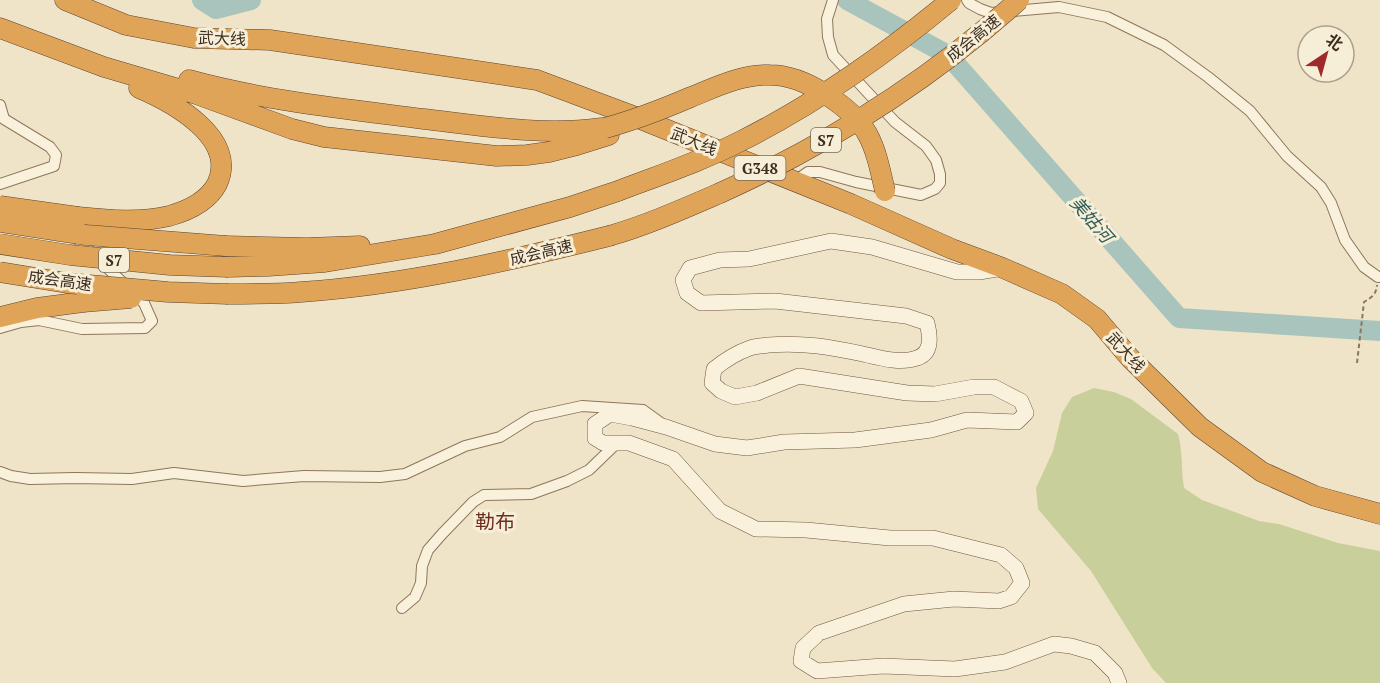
<svg xmlns="http://www.w3.org/2000/svg" width="1380" height="683" font-family="'PT Serif','Noto Sans SC',serif">
  <style>
    .green { fill: #c9cf9b }
    .lines { fill: none; stroke-linecap: round; stroke-linejoin: round }
    .river { stroke: #a9c4bc; stroke-width: 20 }
    .street-casing { stroke: #8d765c; stroke-width: 12 }
    .secondary-casing { stroke: #6f573f; stroke-width: 16 }
    .highway-casing { stroke: #5b4430; stroke-width: 21 }
    .path { stroke: #8d765c; stroke-width: 2; stroke-dasharray: 4.5 3; stroke-linecap: butt }
    .street { stroke: #faf1dc; stroke-width: 10 }
    .secondary { stroke: #faf1dc; stroke-width: 15 }
    .highway { stroke: #e0a458; stroke-width: 20 }
    .highway-bridge-casing { stroke: #5b4430; stroke-width: 21; stroke-linecap: butt }
    .highway-bridge { stroke: #e0a458; stroke-width: 20 }
    .labels { text-anchor: middle; dominant-baseline: central; stroke-width: 6; stroke-linejoin: round; paint-order: stroke }
    .shield { fill: #f7eed8; stroke: #756857; stroke-width: 1.5 }
    .shield-label { font-size: 15px; font-weight: bold; fill: #3d2e20 }
    .street-label { font-size: 16px; fill: #3d2e20; stroke: #f7eed8 }
    .water-label { font-size: 18px; font-style: italic; fill: #2f5d5a; stroke: #f7eed8 }
    .quarter-label { font-size: 20px; fill: #6b2e1e; stroke: #f7eed8 }
  </style>
  <rect width="100%" height="100%" fill="#f0e4c8"/>
  <path class="green" d="M1094 388 1114 392 1131 399 1178 434C1183 452 1181 469 1184 488L1202 500 1259 521 1279 524 1338 543 1380 551V683H1166L1152 668 1091 571 1038 509 1036 488 1053 451 1062 413 1072 397Z"/>
  <g class="lines">
    <path class="river" d="M202 0 216 9 251 0
      M847 0 948 55 1179 318 1380 331"/>
    <defs>
      <path id="street" d="M967 0 969 3 980 9 991 13 1059 7 1107 17 1164 45 1208 77 1250 111 1287 156 1321 187 1331 203 1345 240 1364 267 1378 277H1380
        M0 105 4 119 50 147 56 155 54 166 0 184
        M799 183 801 177 808 172H820L856 182 921 195 935 189 940 183V174L936 160 926 146 895 122 833 55 828 37 827 19 833 0
        M0 328 21 322 39 320 82 329 145 328 152 321 144 303 72 234
        M0 472 11 476 30 479 75 478 132 479 174 473 243 481 304 476 380 477 405 474 465 446 500 437 532 417 582 406 643 410 661 423
        M402 608 415 597 421 583 422 566 428 550 442 534 473 502 484 495 531 494 567 481 589 470 617 443"/>
      <path id="secondary" d="M1003 268 979 272H957L872 247 831 241 749 259 720 260 690 268 683 280 687 293 701 303 775 301 906 316 927 323C930 335 933 353 917 358 901 364 880 358 863 354 830 347 802 342 768 345 762 346 755 346 750 348 736 353 725 360 714 369L712 383 721 391 735 397 757 393 799 376 907 393 935 394 974 387H994L1021 401 1026 413 1017 422 967 420 931 430 855 440 784 442 747 448 715 444 666 427 632 418 610 414 595 424V438L603 443H629L673 459 720 511 756 529 806 530 890 538H933L1001 555 1016 568 1022 583 1011 597 999 601 954 599 904 604 819 633 803 648 801 661 817 671 883 666 955 669 1005 662 1054 644 1071 646 1095 653 1115 673 1119 683"/>
      <path id="highway" d="M65 0 126 25 194 38 270 40 537 80 628 114 851 204 952 249 1003 268 1062 294 1097 319 1130 358 1200 427 1262 472 1315 496 1380 514
        M0 28 104 67 196 94 292 129 324 137 497 156 527 155 549 152 577 145 609 135
        M189 80C266 101 345 109 424 119 483 126 543 136 602 128
        M78 217C108 220 140 223 169 216 187 211 208 201 217 184 239 138 172 102 139 88
        M226 246 307 248 360 246
        M228 267 268 266 325 262 435 244 570 207 618 191
        M228 294C252 294 277 294 301 292 404 285 510 261 609 236
        M0 317 37 308 83 302"/>
    </defs>
    <use href="#street" class="street-casing"/>
    <use href="#secondary" class="secondary-casing"/>
    <use href="#highway" class="highway-casing"/>
    <path class="path" d="M1357 363 1364 302C1372 297 1376 295 1377 285"/>
    <use href="#street" class="street"/>
    <use href="#secondary" class="secondary"/>
    <use href="#highway" class="highway"/>
    <defs>
      <path id="highway-bridge" d="M605 128C635 120 663 109 691 97 716 87 742 74 770 75 790 75 808 83 825 94 870 122 874 142 885 191
        M618 191C660 175 702 161 741 141 817 103 886 54 951 0
        M0 206 78 217
        M0 222 86 235 226 246
        M609 236C647 225 683 209 720 193 829 144 930 80 1019 0
        M0 244 70 255 170 265 228 267
        M0 272 67 283 168 292 228 294
        M83 302 131 298"/>
    </defs>
    <use href="#highway-bridge" class="highway-bridge-casing"/>
    <use href="#highway-bridge" class="highway-bridge"/>
  </g>
  <g class="labels">
    <g class="shield">
      <rect x="811" y="128" width="30" height="24" rx="4.5"/>
      <rect x="734.5" y="156" width="51" height="24" rx="4.5"/>
      <rect x="99" y="248" width="30" height="24" rx="4.5"/>
    </g>
    <g class="shield-label">
      <text x="826" y="140">S7</text>
      <text x="760" y="168">G348</text>
      <text x="114" y="260">S7</text>
    </g>
    <g class="street-label">
      <text transform="translate(222 38) rotate(2)">武大线</text>
      <text transform="translate(973 38) rotate(-39)">成会高速</text>
      <text transform="translate(694 141) rotate(22)">武大线</text>
      <text transform="translate(541 252) rotate(-13)">成会高速</text>
      <text transform="translate(60 280) rotate(8)">成会高速</text>
      <text transform="translate(1126 352) rotate(48)">武大线</text>
    </g>
    <g class="water-label">
      <text transform="translate(1092 219) rotate(49)">美姑河</text>
    </g>
    <g class="quarter-label">
      <text x="495" y="521">勒布</text>
    </g>
  </g>
  <g transform="translate(1326 54) rotate(36)"><circle r="28" fill="#f7eed8" stroke="#ada18e" stroke-width="1.5"/>
  <path d="M0-4.5L10 22L0 15L-10 22Z" fill="#9e2a2b"/>
  <text y="-9" font-size="16" font-weight="bold" text-anchor="middle" fill="#3d2e20">北</text>
  </g>
</svg>
